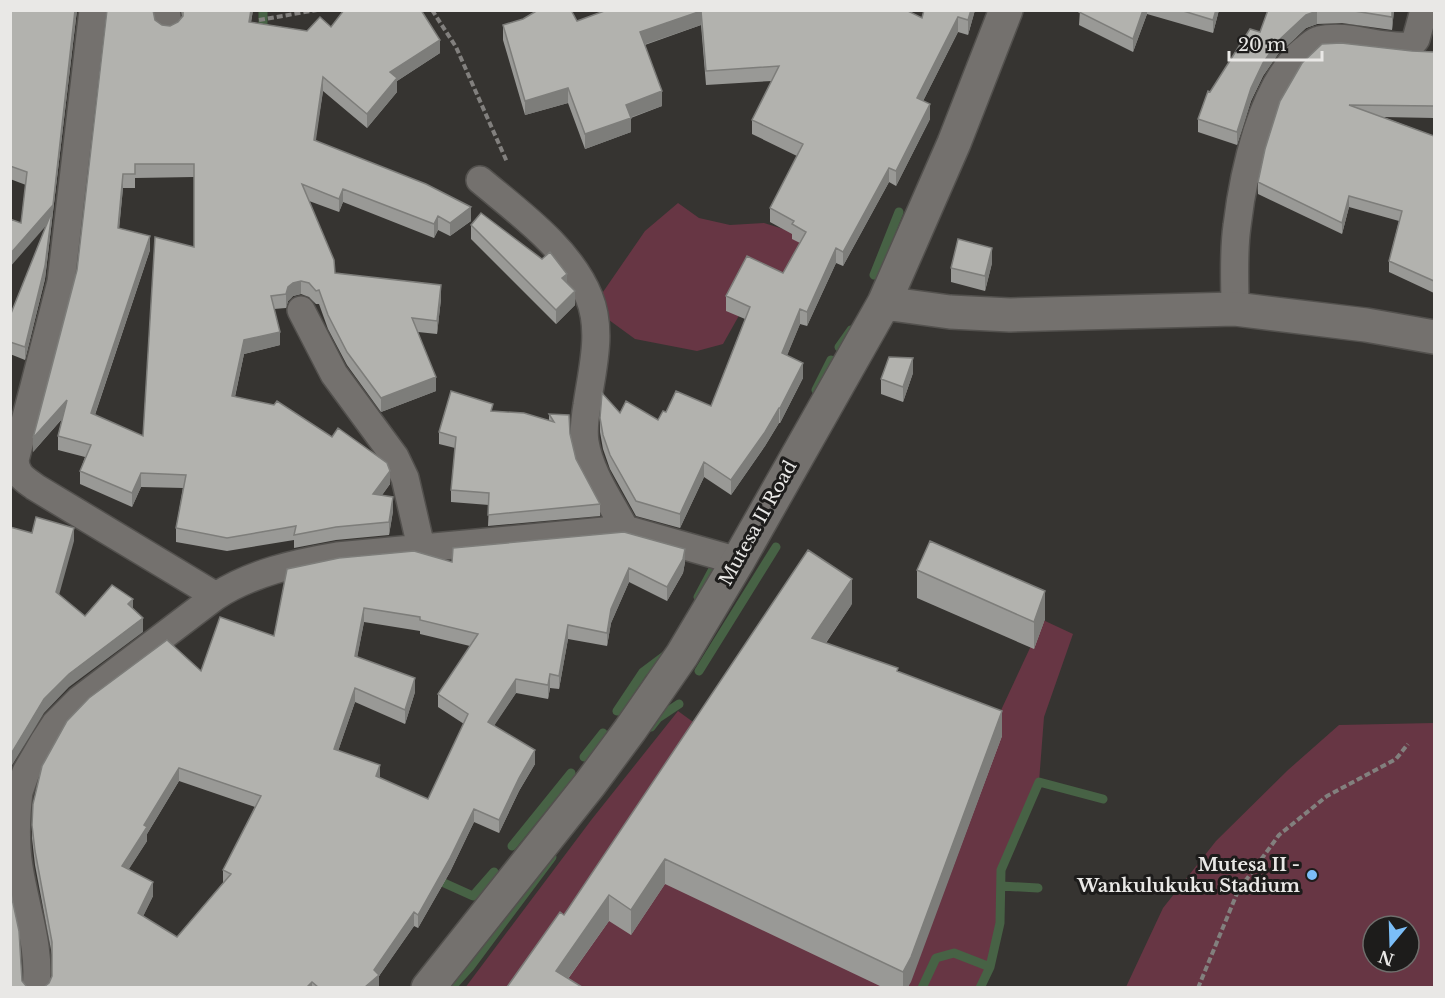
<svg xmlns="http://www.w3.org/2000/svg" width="1445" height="998" font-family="'Libre Baskerville',serif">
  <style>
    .green { fill: #673644; fill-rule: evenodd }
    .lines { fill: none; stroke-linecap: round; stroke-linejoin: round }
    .stream { stroke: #476245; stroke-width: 9 }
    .street-casing { stroke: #53514e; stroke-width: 30 }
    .secondary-casing { stroke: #53514e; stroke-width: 36 }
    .path { stroke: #82807e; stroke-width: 4; stroke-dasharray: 6 3; stroke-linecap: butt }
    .street { stroke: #74716e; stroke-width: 27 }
    .secondary { stroke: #74716e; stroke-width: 33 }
    .wall { fill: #999996; fill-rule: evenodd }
    .shaded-wall { fill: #7d7d7a }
    .building { fill: #b2b2ae; stroke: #7d7d7a; stroke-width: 1.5; fill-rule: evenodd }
    .poi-dot { fill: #7bbef8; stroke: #1d1c1b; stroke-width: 2 }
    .labels { text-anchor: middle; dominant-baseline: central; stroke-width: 6; stroke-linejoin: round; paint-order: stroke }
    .street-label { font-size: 18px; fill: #e9e8e6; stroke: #1d1c1b }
    .poi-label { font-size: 18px; font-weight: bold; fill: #e9e8e6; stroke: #1d1c1b; text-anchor: end }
  </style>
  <rect width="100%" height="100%" fill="#363431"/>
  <path class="green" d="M678 203 699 218 730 225 764 223 806 236 786 290 747 270 733 282 741 312 723 344 697 351 635 339 598 312 603 292 645 231Z
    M1043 620 1073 634 1044 717 1039 782 1001 870 1000 923 990 967 980 987 465 988 592 819 678 711 715 738 989 736Z
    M1434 723V987H1126L1163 908 1216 841 1288 770 1339 725ZM1373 926H1409V962H1373Z"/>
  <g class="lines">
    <path class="stream" d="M263 10V29
      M874 275 899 212
      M839 347 851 330
      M816 390 831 360
      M698 597 714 567
      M699 671 776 547
      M617 711 643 672 667 654
      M651 727 658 718 679 704
      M584 757 603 733
      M512 846 571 773
      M433 878 473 896 494 872
      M1001 886 1038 888
      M451 988 470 967 552 857
      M922 988 936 958 954 953 990 967
      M980 988 990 967 1000 923 1001 870 1039 782 1103 799"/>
    <defs>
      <path id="street" d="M93 10 61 282 15 460C16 475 24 479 35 487L216 596
        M166 10 168 24
        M480 180C518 212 570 249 589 297 603 331 592 370 587 405 585 417 583 430 585 442 590 473 611 502 625 529
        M1235 309C1235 282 1233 253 1237 226 1243 175 1262 83 1304 50 1309 47 1313 41 1319 40 1349 33 1379 49 1410 46L1416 39 1424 10
        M301 310 334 374 395 457 405 478 421 547
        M10 788 19 792C16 817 15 842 19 867 25 907 41 947 36 988
        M19 792 26 772 44 741 55 724 79 700 216 596C252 573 295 563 337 556L625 529 738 561"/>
      <path id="secondary" d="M884 303 950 312 1010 315 1235 309 1366 325 1434 337
        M428 988 590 784 630 730 682 655 738 561 884 303 954 143 1006 10"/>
    </defs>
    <use href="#street" class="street-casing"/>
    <use href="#secondary" class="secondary-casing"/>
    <path class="path" d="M432 10 456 47 507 162
      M259 20 317 10
      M1198 988 1238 891 1279 835 1327 796 1396 759 1408 744"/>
    <use href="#street" class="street"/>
    <use href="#secondary" class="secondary"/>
  </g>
  <path class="wall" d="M10 10H77L45 279 25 360 10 354V316L46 226 21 223 26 185 10 179Z
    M181 10H253L251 22 307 31 331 27 440 53 397 81V92L367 128 323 91 315 141 471 221 450 236 438 230 434 238 343 202 339 212 309 201 335 273 441 299 437 334 418 332 436 391 381 412 347 365 328 329 319 304H316L309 297 301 294 293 296 288 301 286 308 274 309 280 345 244 354 235 397 390 484 382 495 393 511 389 535 336 540 294 548V540L227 551 176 542V528L183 488 141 487 132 507 80 484V471L85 457 58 450V436L62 419 33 452 77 270 155 20 162 25 170 26 178 22 182 16ZM194 177V247L143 436 95 415 150 250 119 228 123 188H135V178Z
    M607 10 922 18 924 10H975L968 35 958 32 923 101 930 119 896 186 889 182 843 266 836 263 807 326 800 324 787 355 803 378 780 423H779L765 446 731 495 704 477 680 528 636 516 610 469 603 449 600 432V418L620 413 658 420 666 412 711 406 745 319 726 311V296L783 273 800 243 792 239V234L770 222V208L797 156 752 134V120L772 81 706 85 701 25 645 45 662 106 631 118V132L585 149 568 103 525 115 503 40V25L577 21Z
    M1080 10H1219L1213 33 1147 14 1133 52 1079 25Z
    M1268 10H1394L1392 30 1342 23 1317 24 1306 28 1278 54 1263 76 1251 101 1237 145 1198 132V119L1210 92 1260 32Z
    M1412 51 1434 52V118L1383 117 1434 136V293L1389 272V261L1399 221 1349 207 1342 234 1258 194V182Z
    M471 225 567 283 575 305 556 324 471 239Z
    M992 263 985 291 951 282V268Z
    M913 373 903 402 881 394V379Z
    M493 412 549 421V414L570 434 576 459 600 504V516L488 526 489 505 451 502V490L455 448 439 444V432Z
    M452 562H685L683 573 667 601 629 582 611 623 607 646 568 639 559 689 550 688 548 699 516 693 494 725 535 764 519 791 499 833 474 822 450 872 418 928 414 926 379 976V987H44L49 983 52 976V955L35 865 32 838 33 804 201 671 274 636ZM364 622 420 631V634L470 646 438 694V707L464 724 428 799 380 778 338 751 355 702 405 724 415 692 357 657ZM179 781 255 807 223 870V883L177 937 143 916 153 896 128 870 147 841V834Z
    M917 570 1045 619 1034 649 917 598Z
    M852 604 826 643 898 671 1002 736 908 987H882L665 884 631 935 609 921 568 979 507 987 564 915Z"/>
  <path class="shaded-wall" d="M75 10H77L45 279 25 360V347L51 220 10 267V254L53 205Z
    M251 10H253L249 35V22Z
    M971 10H975L968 35V20Z
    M1143 10H1147V14L1133 52V39Z
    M1216 10H1219L1213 33V20Z
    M1392 10H1394L1392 30Z
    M701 11V25L640 46V32Z
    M1317 11V24L1306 28 1278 54 1263 76 1251 101 1237 145V132L1251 88 1263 63 1278 41 1306 15Z
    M958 17V32L917 113V98Z
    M440 40V53L397 81V92L367 128V114L390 72Z
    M323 77V91L314 154V140Z
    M568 88V103L525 115V101Z
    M662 91V106L626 119V105Z
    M930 104V119L896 186V171Z
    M631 118V132L585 149V134Z
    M889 168V182L843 266V252Z
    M123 174V188L118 241V228Z
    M343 189V202L339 212V199Z
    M1349 196V207L1342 234V223Z
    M471 207V221L450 236V223Z
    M438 216V230L434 238V224Z
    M150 236V250L91 426V413Z
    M836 248V263L807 326V312Z
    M992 248V263L985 291V276Z
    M567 274V287L562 278Z
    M301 281V294L293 296 288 301 286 308V294L288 287 293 283Z
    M441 285V299L437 334V321Z
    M575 291V305L556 324V310Z
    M800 309V324L782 368V353Z
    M280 332V345L244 354 232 410V396L244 340Z
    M913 358V373L903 402V387Z
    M803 363V378L780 423V408Z
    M436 377V391L381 412V398Z
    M67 400V413L33 452V438Z
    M779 408V423L765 446 731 495V480Z
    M704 462V477L680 528V514Z
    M390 471V484L373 508V494Z
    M141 473V487L132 507V493Z
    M393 497V511L389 535V522Z
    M74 528V541L56 606V592Z
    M685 549V562L683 573 667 601V587Z
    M629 568V582L611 623 607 646V633L611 609Z
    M852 579V604L812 663V638Z
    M1045 591V619L1034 649V622Z
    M133 599V613L128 604Z
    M364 608V622L355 669V656Z
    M143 618V632L69 687 44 713 11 767V754L44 699 69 674Z
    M568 625V639L559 689V676Z
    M550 674V688L548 699V685Z
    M415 678V692L405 724V710Z
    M516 679V693L488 735V722Z
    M355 688V702L334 763V749Z
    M1002 711V736L911 982 908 987H903V972Z
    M535 750V764L519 791 499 833V820L519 778Z
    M380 765V778L376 776Z
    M179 768V781L147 834V841L122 880V866L144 825Z
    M474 809V822L450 872 418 928V915Z
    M665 859V884L631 935V910Z
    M153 882V896L138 927V913Z
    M609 895V921L562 987 556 971Z
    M414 912V926L379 976V987H365L374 970Z
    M312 982V987H307Z"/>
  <path class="building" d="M10 10H75L53 205 10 254V219L21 223 27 172 10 166Z
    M107 10H153L155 20 162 25 170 26 178 22 183 16V10H251L249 22 307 31 320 17 331 27 344 10H421L440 40 390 72 397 78 367 114 323 77 314 140 426 184 471 207 450 223 438 216 434 224 343 189 339 199 302 184 334 260 335 273 441 285 437 321 412 318 436 377 381 398 347 352 328 315 319 290 316 291 309 283 301 281 293 283 288 287 286 294 271 296 280 332 244 340 232 396 274 405 277 401 332 437 338 428 387 463 390 471 373 494 393 497 389 522 336 527 294 535 296 526 227 538 176 528 186 475 141 473 132 493 80 471 91 445 58 436 67 400 33 438 77 270ZM135 164H194V247L155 237 143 436 91 413 150 236 118 228 123 174H135Z
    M538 10H571L577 21 607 10H906L922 18 924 10H971L968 20 958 17 917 98 930 104 896 171 889 168 843 252 836 248 807 312 800 309 782 353 803 363 780 408H779L765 432 731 480 704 462 680 514 636 501 610 455 603 435 600 418 602 393 620 413 626 401 658 420 663 411 666 412 676 391 711 406 750 307 726 296 747 256 783 273 806 232 792 224 794 221 770 208 803 144 752 120 779 66 706 71 701 11 640 32 662 91 626 105 631 118 585 134 568 88 525 101 503 25 523 19Z
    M1080 10H1143L1133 39 1079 12Z
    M1180 10H1216L1213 20Z
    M1268 10H1329L1317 11 1306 15 1278 41 1263 63 1251 88 1237 132 1198 119 1208 91 1210 92 1250 29 1260 32Z
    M1348 10H1392V17Z
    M1341 43 1412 51 1434 52V106L1349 105 1434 136V281L1389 261 1402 211 1349 196 1342 223 1258 182 1265 149 1280 101 1302 63 1322 44Z
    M52 211 45 266 25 347 10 342V316Z
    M481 213 542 259 550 252 567 274 562 278 575 291 556 310 471 225Z
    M958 239 992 248 985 276 951 268Z
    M889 357 913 358 903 387 881 379Z
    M451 391 493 404 491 411 524 413 554 422 549 414 569 415 570 434 576 459 600 504 488 515 489 493 451 490 456 437 439 432Z
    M36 517 74 528 56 592 85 616 112 585 133 599 128 604 143 618 69 674 44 699 11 754 10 527 32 533Z
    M624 532 685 549 683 559 667 587 629 568 611 609 607 633 568 625 559 676 550 674 548 685 516 679 488 722 535 750 519 778 499 820 474 809 450 858 418 915 414 912 374 970 379 975 365 987H318L312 982 307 987H44L49 983 52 976V942L35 851 32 825 33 804 42 766 67 721 89 698 167 640 201 671 220 617 274 636 287 569 339 558 414 551 452 562 453 548ZM364 608 420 617V620L478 634 438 694 468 714 428 799 376 776 380 765 334 749 355 688 405 710 415 678 355 656ZM179 768 261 796 223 870 231 874 177 937 138 913 153 882 122 866 147 827 144 825Z
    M930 541 1045 591 1034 622 917 570Z
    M808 550 852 579 812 638 898 668 897 671 1002 711 911 957 903 972 665 859 631 910 609 895 556 971 582 987H507L560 912 564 915Z
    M10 889 19 931 22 981 27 987H10Z"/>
  <circle class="poi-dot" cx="1312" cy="875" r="6"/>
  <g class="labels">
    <g class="street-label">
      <text transform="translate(758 523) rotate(-61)">Mutesa II Road</text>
    </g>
    <g class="poi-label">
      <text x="1300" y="865">Mutesa II -<tspan x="1300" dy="21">Wankulukuku Stadium</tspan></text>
    </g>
  </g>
  <rect width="1445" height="998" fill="none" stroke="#e9e8e6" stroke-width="24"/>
  <g transform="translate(1391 944) rotate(199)"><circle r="28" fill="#1d1c1b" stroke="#6f6e6c" stroke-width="1.5"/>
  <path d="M0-4.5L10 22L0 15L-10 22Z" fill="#7bbef8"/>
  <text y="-9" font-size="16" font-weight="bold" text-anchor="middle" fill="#e9e8e6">N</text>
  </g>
  <path d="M1229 51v9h93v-9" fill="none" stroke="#e9e8e6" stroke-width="3"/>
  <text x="1238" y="51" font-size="18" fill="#e9e8e6" stroke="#1d1c1b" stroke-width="4.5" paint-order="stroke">20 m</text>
</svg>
